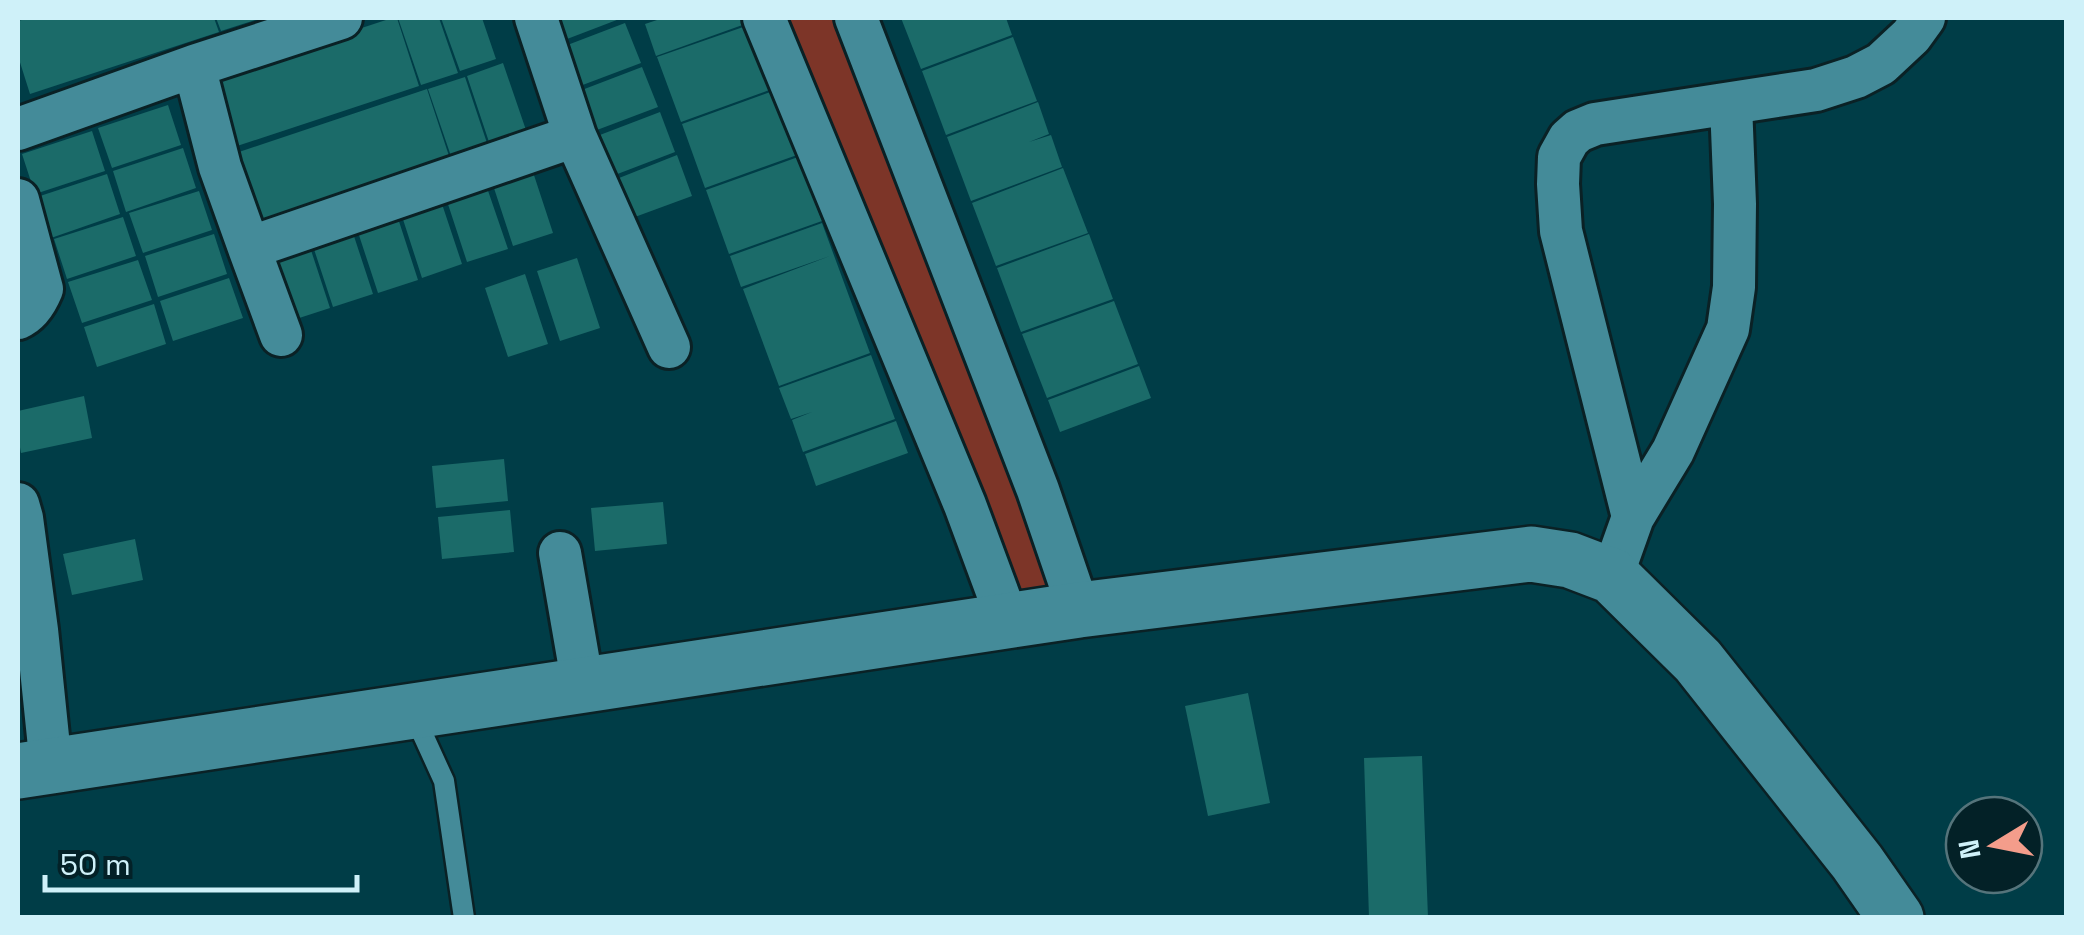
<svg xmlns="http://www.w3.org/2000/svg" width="2084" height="935" font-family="'Space Grotesk',sans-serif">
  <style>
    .green { fill: #7d3528 }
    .building { fill: #1b6b69 }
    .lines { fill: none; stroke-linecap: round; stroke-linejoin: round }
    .lane-casing { stroke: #0a2125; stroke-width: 25 }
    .street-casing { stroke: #0a2125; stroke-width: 48 }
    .secondary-casing { stroke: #0a2125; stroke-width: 60 }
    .lane { stroke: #448b99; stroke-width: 20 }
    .street { stroke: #448b99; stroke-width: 42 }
    .secondary { stroke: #448b99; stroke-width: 55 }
  </style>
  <rect width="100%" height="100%" fill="#003d47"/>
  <path class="green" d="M764 18H856L1079 610 1008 621Z"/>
  <path class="building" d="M29 18H214L219 32 30 94 18 56V21Z
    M216 18H261L221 31Z
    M392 18H397L419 86 231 148 207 79Z
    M398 18H439L458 73 421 85Z
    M441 18H482L496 59 460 71Z
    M545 18H622L554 44Z
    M663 18H746L748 23 656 56 645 24Z
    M901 18H1006L1012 35 921 69Z
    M625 23 641 63 572 89 557 49Z
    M749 25 772 89 681 122 657 57Z
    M1013 37 1037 101 946 135 922 71Z
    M503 63 527 133 490 145 467 76Z
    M642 67 658 107 589 133 574 93Z
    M465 77 488 146 452 159 428 89Z
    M427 89 450 159 261 222 239 152Z
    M773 91 797 155 705 188 682 124Z
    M1038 102 1049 134 1029 142 1051 135 1062 167 971 201 947 137Z
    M168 105 181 145 112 168 98 128Z
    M660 112 675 152 607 178 592 138Z
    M92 131 105 171 35 194 22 154Z
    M183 148 196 188 126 212 113 171Z
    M677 155 692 196 624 221 609 182Z
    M798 157 822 221 729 254 706 190Z
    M530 163 553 233 513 246 490 176Z
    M1063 168 1088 233 996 266 972 203Z
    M107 174 120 214 51 238 37 197Z
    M484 179 508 249 467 262 444 192Z
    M199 191 212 230 143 253 129 213Z
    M439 195 462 264 422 278 399 207Z
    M395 209 418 280 378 293 355 223Z
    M123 217 136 256 67 279 54 239Z
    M822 223 870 353 779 386 743 289 830 256 741 287 730 256Z
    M350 224 373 294 333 307 310 237Z
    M214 234 227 274 158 297 145 256Z
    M1089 234 1113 299 1021 332 997 268Z
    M307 238 330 308 290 321 267 252Z
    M577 258 600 328 560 341 537 271Z
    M138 260 152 300 82 323 68 282Z
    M525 274 548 344 508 357 485 288Z
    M229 278 243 318 173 341 160 301Z
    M1114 301 1138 364 1047 398 1022 334Z
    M154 304 166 344 97 367 84 327Z
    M871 355 895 419 803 452 792 420 812 412 791 419 779 388Z
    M1139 366 1151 398 1060 432 1048 400Z
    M84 396 92 438 21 453 18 436V411Z
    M896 421 908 453 816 486 805 454Z
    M504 459 508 501 436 508 432 466Z
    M663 502 667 544 595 551 591 508Z
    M510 510 514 552 442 559 438 517Z
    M135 539 143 580 72 595 63 554Z
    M1248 693 1270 803 1208 816 1185 706Z
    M1422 756 1428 918H1369L1364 758Z"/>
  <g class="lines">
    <defs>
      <path id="lane" d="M413 713 444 781 464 918"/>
      <path id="street" d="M536 18 575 136 669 347
        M764 18 965 505 1008 621
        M856 18 1038 490 1079 610
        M194 66 220 167 249 248 575 136
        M18 129 194 66 341 18
        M18 200 42 289C37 301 30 313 18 318
        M249 248 281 335
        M18 504 22 518 37 630 51 766
        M1633 517 1673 451 1728 329 1734 287 1735 204 1731 104
        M560 553 583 686
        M1612 576 1633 517 1561 231 1558 184 1559 157 1569 139 1578 131 1595 124 1816 90 1856 77 1881 64 1911 36 1924 18"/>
      <path id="secondary" d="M18 771 1079 610 1531 554 1570 560 1612 576 1698 661 1857 862 1896 918"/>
    </defs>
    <use href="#lane" class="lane-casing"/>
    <use href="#street" class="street-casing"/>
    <use href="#secondary" class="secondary-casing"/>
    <use href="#lane" class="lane"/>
    <use href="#street" class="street"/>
    <use href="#secondary" class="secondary"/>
  </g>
  <rect width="2084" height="935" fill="none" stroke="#cff1f9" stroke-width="40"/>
  <g transform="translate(1994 845) rotate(260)"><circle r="48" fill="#032127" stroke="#55747b" stroke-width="2.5"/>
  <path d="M0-8L18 38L0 25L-18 38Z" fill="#f49d8b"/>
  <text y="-15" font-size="28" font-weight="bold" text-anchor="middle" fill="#cff1f9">N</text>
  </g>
  <path d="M45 875v15h312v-15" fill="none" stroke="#cff1f9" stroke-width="5"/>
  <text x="60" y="875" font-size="30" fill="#cff1f9" stroke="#032127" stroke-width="8" paint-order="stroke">50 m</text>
</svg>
